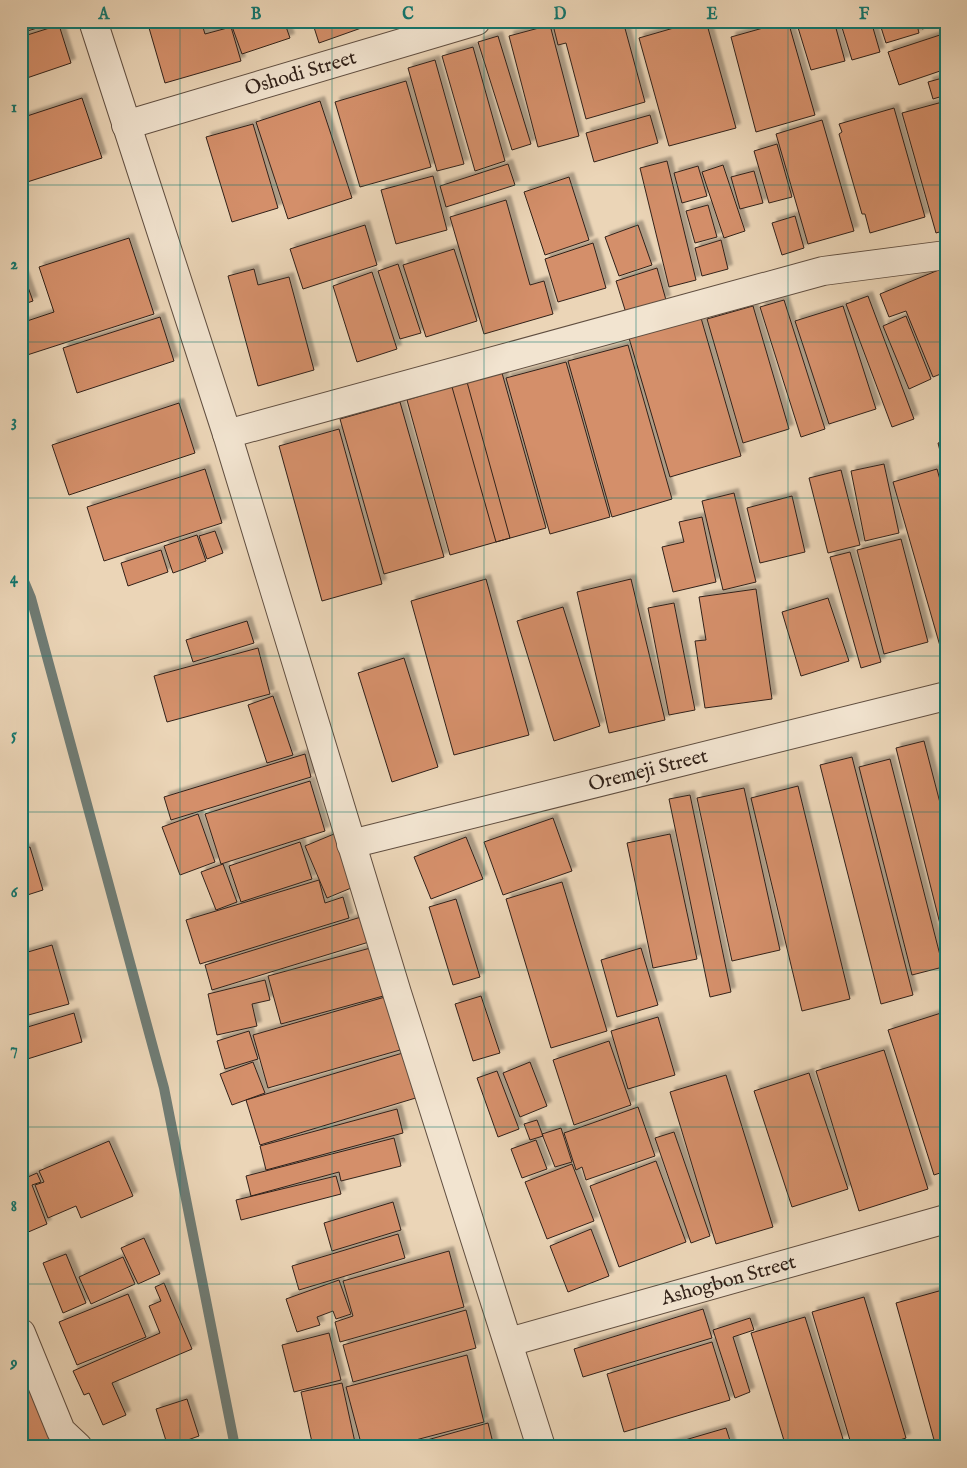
<svg xmlns="http://www.w3.org/2000/svg" width="967" height="1468" font-family="'IM FELL English',serif">
  <style>
    .lines { fill: none; stroke-linecap: round; stroke-linejoin: round }
    .stream { stroke: #6f7c75; stroke-width: 10 }
    .building { fill: #d48f6b; stroke: #312119; filter: url(#shadow) }
    .minor-casing { stroke: #604e40; stroke-width: 30 }
    .minor { stroke: #f2e4d0; stroke-width: 28 }
    .grid { fill: none; stroke: #0f766e; stroke-width: 1; stroke-opacity: 0.55 }
    .labels { text-anchor: middle; dominant-baseline: central; stroke-width: 4; stroke-linejoin: round; paint-order: stroke }
    .street-label { font-size: 20px; fill: #312119; stroke: #f2e4d0 }
    .neatline { fill: none; stroke: #0f766e; stroke-width: 2 }
    .grid-label { font-size: 16px; text-anchor: middle; font-weight: bold; fill: #0f766e }
  </style>
  <defs>
    <filter id="shadow"><feDropShadow dx="4.5" dy="-4.5" stdDeviation="1" flood-color="#0004"/></filter>
  </defs>
  <rect width="100%" height="100%" fill="#ebd5b7"/>
  <filter id="stains"><feTurbulence type="fractalNoise" baseFrequency=".004" numOctaves="4"/><feColorMatrix values="0 0 0 0 .2 0 0 0 0 .09 0 0 0 0 .02 0 0 0 .5 -.17"/></filter>
  <radialGradient id="worn" r=".72"><stop offset=".6" stop-color="#630" stop-opacity="0"/><stop offset="1" stop-color="#630" stop-opacity=".3"/></radialGradient>
  <g class="lines">
    <path class="stream" d="M21 574 31 598 164 1088 235 1447"/>
  </g>
  <path class="building" d="M21 21H60L21 33Z
    M147 21H201L205 34 231 27 241 61 165 83Z
    M230 21H284L290 38 242 54Z
    M312 21H381L319 43Z
    M552 21H623L645 102 586 119 566 43 558 45Z
    M698 21H706L736 128 669 146 639 38Z
    M788 21 815 115 756 132 731 37Z
    M796 21H834L845 61 811 70Z
    M840 21H871L880 52 852 60Z
    M879 21H916L919 33 886 43Z
    M920 21H946V23L922 29Z
    M59 25 71 63 21 80V37Z
    M550 25 579 136 538 147 509 36Z
    M946 33V69L899 85 888 52Z
    M498 36 531 144 512 150 478 42Z
    M473 47 505 161 475 171 442 56Z
    M435 60 464 164 437 171 408 68Z
    M946 77V95L933 99 928 82Z
    M406 81 431 167 360 187 335 102Z
    M82 98 102 158 21 184V118Z
    M320 101 352 198 288 219 256 122Z
    M946 101V230L936 233 902 113Z
    M894 108 925 217 870 233 865 214H862L839 134 842 132 839 124Z
    M650 115 658 143 594 162 586 133Z
    M822 120 854 231 808 244 776 134Z
    M253 124 278 208 232 222 206 137Z
    M777 144 792 197 769 203 754 151Z
    M667 161 696 280 669 287 640 168Z
    M508 164 515 185 446 207 440 186Z
    M723 165 745 231 724 238 702 172Z
    M698 166 707 196 682 203 674 173Z
    M754 171 763 203 740 209 731 177Z
    M433 176 447 230 396 244 381 190Z
    M569 177 589 240 545 255 524 192Z
    M506 200 530 285 544 281 553 314 484 334 450 217Z
    M708 205 717 237 695 243 686 211Z
    M795 216 804 248 782 255 772 223Z
    M365 225 377 265 303 289 290 249Z
    M638 225 652 265 619 276 605 237Z
    M129 238 154 314 21 357V323L54 312 39 267Z
    M721 240 728 269 702 276 695 248Z
    M593 243 606 288 558 302 545 259Z
    M454 249 477 321 426 337 403 265Z
    M398 264 421 333 400 339 378 271Z
    M657 268 666 300 626 313 616 281Z
    M254 269 258 285 289 277 314 370 258 386 228 276Z
    M941 269 946 280V372L933 377 906 311 889 317 880 294Z
    M372 272 397 349 357 362 333 286Z
    M24 276 33 301 21 305V277Z
    M868 296 914 419 892 427 846 304Z
    M784 300 825 429 801 437 760 307Z
    M753 306 789 429 743 443 707 319Z
    M843 306 876 409 829 424 795 321Z
    M906 316 931 379 909 389 883 326Z
    M160 317 174 361 77 393 63 348Z
    M701 318 741 456 670 477 629 338Z
    M628 345 672 499 612 517 568 361Z
    M566 362 610 517 550 534 506 378Z
    M502 373 546 528 496 542 452 387Z
    M467 382 510 538 450 555 407 400Z
    M400 402 444 557 384 574 340 419Z
    M179 403 195 453 69 495 52 445Z
    M339 429 382 584 322 601 279 446Z
    M946 441V475L938 443Z
    M884 464 899 533 865 541 851 471Z
    M205 469 222 523 104 561 87 507Z
    M937 469 946 501V652L942 653 893 482Z
    M841 470 860 545 828 553 809 478Z
    M734 493 756 582 723 590 702 501Z
    M792 496 805 552 760 563 747 508Z
    M702 517 716 582 673 592 662 547 684 542 679 522Z
    M215 531 223 553 207 559 199 536Z
    M197 535 206 561 173 573 164 546Z
    M901 539 928 642 884 654 857 550Z
    M161 550 168 572 128 586 121 563Z
    M850 552 881 662 861 668 830 557Z
    M486 579 529 735 454 755 411 601Z
    M631 579 665 720 609 733 577 592Z
    M756 589 772 699 705 708 695 641 706 640 699 597Z
    M828 598 849 661 801 676 782 612Z
    M674 603 695 710 669 715 648 608Z
    M563 607 600 726 554 741 517 621Z
    M247 621 254 643 193 662 186 640Z
    M258 648 270 694 167 722 154 676Z
    M404 658 438 767 392 782 358 673Z
    M273 696 293 755 267 763 248 705Z
    M924 741 946 826V948L896 748Z
    M305 754 311 777 171 820 164 797Z
    M852 757 913 995 881 1004 820 765Z
    M890 759 943 967 912 975 859 767Z
    M310 781 325 831 221 864 205 814Z
    M798 786 850 999 802 1011 751 798Z
    M744 788 780 950 732 961 697 798Z
    M690 795 731 992 710 997 669 799Z
    M198 814 215 862 180 875 162 827Z
    M553 818 572 871 503 895 484 842Z
    M334 834 356 886 327 898 305 846Z
    M670 834 697 959 653 968 627 843Z
    M466 837 483 879 431 899 414 857Z
    M300 842 312 879 241 902 229 866Z
    M30 847 43 890 21 897V850Z
    M223 864 237 902 216 910 201 872Z
    M319 880 325 903 343 897 349 918 200 964 186 920Z
    M562 882 607 1031 551 1048 506 899Z
    M456 899 480 977 453 985 429 907Z
    M361 917 369 942 212 990 205 965Z
    M52 945 69 1004 21 1017V954Z
    M374 947 387 995 281 1024 268 976Z
    M641 948 658 1005 617 1017 601 960Z
    M265 980 270 1000 252 1004 257 1026 217 1035 208 994Z
    M481 996 500 1053 473 1061 455 1004Z
    M385 997 400 1050 268 1088 253 1035Z
    M74 1013 82 1042 21 1061V1029Z
    M941 1013 946 1028V1171L934 1175 888 1030Z
    M658 1017 675 1075 628 1089 611 1031Z
    M249 1031 258 1059 225 1069 217 1041Z
    M609 1041 631 1105 574 1125 553 1060Z
    M884 1050 928 1189 859 1211 816 1071Z
    M406 1052 419 1097 260 1145 246 1100Z
    M253 1062 265 1093 232 1105 220 1074Z
    M530 1062 547 1106 520 1117 503 1073Z
    M497 1071 519 1129 498 1137 477 1078Z
    M809 1073 848 1189 792 1207 754 1091Z
    M726 1075 773 1227 716 1244 670 1092Z
    M638 1107 655 1156 586 1180 582 1167 576 1170 564 1133Z
    M397 1109 403 1133 266 1170 260 1146Z
    M537 1120 543 1136 530 1140 524 1124Z
    M561 1128 572 1162 555 1167 542 1134Z
    M674 1132 710 1236 691 1243 655 1138Z
    M394 1138 401 1166 341 1181 339 1172 251 1196 246 1176Z
    M536 1140 547 1169 522 1178 511 1149Z
    M109 1141 133 1196 81 1218 76 1206 48 1218 35 1185 44 1182 39 1171Z
    M656 1161 686 1242 619 1267 590 1186Z
    M572 1164 594 1221 547 1239 525 1182Z
    M37 1173 41 1182 32 1185 47 1224 26 1233 21 1220V1180Z
    M336 1176 341 1194 241 1220 236 1200Z
    M393 1202 401 1230 332 1251 324 1223Z
    M591 1229 609 1276 568 1292 550 1246Z
    M398 1234 405 1258 299 1290 292 1266Z
    M144 1238 160 1274 138 1284 121 1248Z
    M449 1251 464 1307 340 1342 335 1322 353 1316 343 1281Z
    M66 1254 86 1303 63 1313 43 1263Z
    M123 1257 135 1284 91 1304 79 1277Z
    M339 1280 351 1314 336 1319 333 1311 317 1317 320 1325 297 1332 286 1299Z
    M164 1283 192 1349 112 1383 126 1415 103 1425 89 1393 84 1395 73 1371 160 1333 149 1306 161 1301 155 1287Z
    M946 1289V1447H936L896 1303Z
    M128 1294 146 1337 77 1365 59 1322Z
    M864 1297 906 1438 878 1447H852L812 1312Z
    M703 1309 712 1338 583 1377 574 1349Z
    M466 1310 476 1348 353 1382 343 1345Z
    M805 1317 843 1439 819 1447H786L751 1333Z
    M750 1318 754 1330 733 1337 750 1392 735 1398 713 1330Z
    M329 1333 341 1380 294 1392 282 1345Z
    M712 1342 730 1400 624 1432 607 1374Z
    M467 1355 484 1422 389 1447H362L346 1387Z
    M21 1359 65 1447H30L21 1425Z
    M342 1383 356 1447H313L301 1392Z
    M187 1399 199 1436 168 1447 156 1409Z
    M488 1423 494 1447H402Z
    M21 1428 29 1447H21Z
    M726 1428 732 1447H661Z"/>
  <g class="lines">
    <defs>
      <g id="minor">
        <path d="M93 21 227 434 397 993 541 1447"/>
        <path id="s1" d="M126 125 476 21"/>
        <path d="M227 434 823 271 946 255"/>
        <path id="s2" d="M351 844 946 696"/>
        <path d="M21 1333 61 1431 78 1447"/>
        <path id="s3" d="M509 1342 946 1219"/>
      </g>
    </defs>
    <use href="#minor" class="minor-casing"/>
    <use href="#minor" class="minor"/>
  </g>
  <path class="grid" d="M180 21V1447M332 21V1447M484 21V1447M636 21V1447M788 21V1447M21 185H946M21 342H946M21 498H946M21 656H946M21 812H946M21 970H946M21 1127H946M21 1284H946"/>
  <g class="labels">
    <g class="street-label">
      <text stroke="none"><textPath href="#s1" startOffset="182">Oshodi Street</textPath></text>
      <text stroke="none"><textPath href="#s2" startOffset="306">Oremeji Street</textPath></text>
      <text stroke="none"><textPath href="#s3" startOffset="228">Ashogbon Street</textPath></text>
    </g>
  </g>
  <rect width="967" height="1468" fill="none" stroke="#ebd5b7" stroke-width="55"/>
  <rect x="28" y="28" width="912" height="1412" class="neatline"/>
  <g class="grid-label">
    <text x="104" y="19">A</text>
    <text x="256" y="19">B</text>
    <text x="408" y="19">C</text>
    <text x="560" y="19">D</text>
    <text x="712" y="19">E</text>
    <text x="864" y="19">F</text>
    <text x="14" y="112">1</text>
    <text x="14" y="269">2</text>
    <text x="14" y="426">3</text>
    <text x="14" y="583">4</text>
    <text x="14" y="740">5</text>
    <text x="14" y="897">6</text>
    <text x="14" y="1054">7</text>
    <text x="14" y="1211">8</text>
    <text x="14" y="1368">9</text>
  </g>
  <rect width="100%" height="100%" filter="url(#stains)"/>
  <rect width="100%" height="100%" fill="url(#worn)"/>
</svg>
